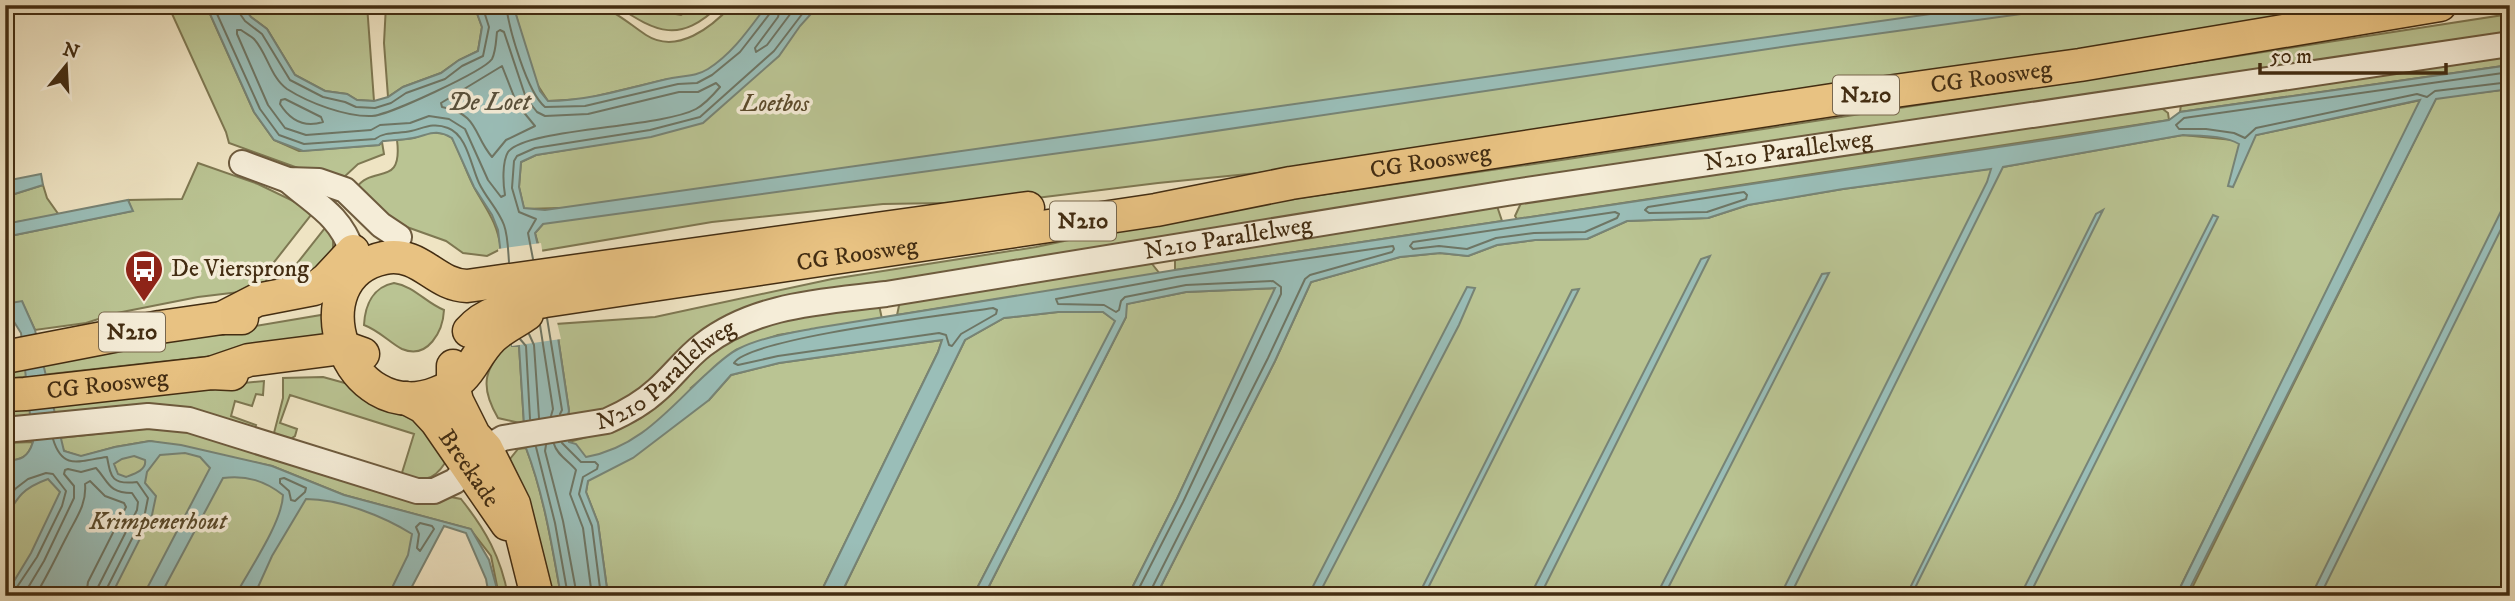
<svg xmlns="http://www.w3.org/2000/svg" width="2515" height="601" font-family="'IM FELL DW Pica',serif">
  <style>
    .green { fill: #bac493; stroke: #7e7852; stroke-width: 2 }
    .water { fill: #9abeb8; stroke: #778476; stroke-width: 2; fill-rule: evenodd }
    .pier { fill: #efe4c3 }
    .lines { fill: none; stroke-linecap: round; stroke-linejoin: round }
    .shore { stroke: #6e7665; stroke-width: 2 }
    .minor-casing { stroke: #6e5b3e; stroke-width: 28 }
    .major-casing { stroke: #432d12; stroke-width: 35 }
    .minor { stroke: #f5edd8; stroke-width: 24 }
    .major { stroke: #e8c282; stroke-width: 32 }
    .labels { text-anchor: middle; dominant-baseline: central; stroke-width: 7; stroke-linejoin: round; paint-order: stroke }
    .shield { fill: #f5edd8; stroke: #78674d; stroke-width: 2 }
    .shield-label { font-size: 23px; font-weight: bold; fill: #432d12 }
    .street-label { font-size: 24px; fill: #432d12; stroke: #f5edd8 }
    .park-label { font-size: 24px; font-style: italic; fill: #5b4b2c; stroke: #f5edd8 }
    .poi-label { font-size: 24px; fill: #432d12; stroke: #f5edd8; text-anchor: start }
    .water-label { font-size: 26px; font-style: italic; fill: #59513c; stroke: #f5edd8 }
  </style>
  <rect width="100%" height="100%" fill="#efe4c3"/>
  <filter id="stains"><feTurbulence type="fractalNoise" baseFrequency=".00286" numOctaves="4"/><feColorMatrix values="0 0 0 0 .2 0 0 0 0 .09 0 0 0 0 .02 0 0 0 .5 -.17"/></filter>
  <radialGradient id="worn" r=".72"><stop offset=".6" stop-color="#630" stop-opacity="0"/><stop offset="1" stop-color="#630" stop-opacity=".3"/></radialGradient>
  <path class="green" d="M168 5H206L254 112 274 140 299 151 379 145 382 142 384 154 358 164 342 179 309 172 229 143 226 132Z
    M242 5H367L374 101 357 100 347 94 325 91 295 75 267 29 251 17Z
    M386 5H474L482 27 478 51 459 60 441 73 403 87 388 97 384 43Z
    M513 5C530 5 587 1 600 6 617 12 632 26 646 35 677 55 712 27 732 5H2371L1574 130 1258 173 1158 183 1004 202 883 204 712 222 540 251 535 233 557 208 524 209 519 187 521 162 536 155 608 143 664 80 584 99 548 101 535 81Z
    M615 5H655L670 13 681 15 696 5H720C679 44 658 33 615 5Z
    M2510 14V36L781 298 636 395 609 410 567 418 569 411 556 324 655 317 832 279 1036 247 1168 219 1279 201 1568 159Z
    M2510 50V65L2180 112 2182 97Z
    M2510 89V596H2188L2436 98Z
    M2421 100 2176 596H1156L1275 361 1311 282 1400 257 1440 253 1468 256 1497 245 1535 240 1587 239 1627 221 1708 218 1748 205 1843 189 2003 167 2183 135 2233 140Z
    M2159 106 2168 113 2169 120 1517 219 1515 216 1522 201Z
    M430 132 445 134 452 138C461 154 466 173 475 189 488 212 497 222 501 249L487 256 463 253 446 241 404 226 384 214 356 188C373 164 403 188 397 140L414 138Z
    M198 163 258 184 314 211 268 270 265 289 198 297 117 313 86 323 35 330 22 302 5 304V237L132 211 128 200 182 199Z
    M43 185 47 198 59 215 5 224V197Z
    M1497 206 1502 221 1175 270V257Z
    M329 223 333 237V253L316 274 287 283V276Z
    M1149 260 1160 274 897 315 900 301Z
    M394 283C414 286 426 303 444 310 443 331 428 360 402 349 390 343 380 331 364 325 365 305 373 287 394 283Z
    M1276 288 1177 499 1128 596H984L1126 317V304L1186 292Z
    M879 305 882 319 778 335 736 350 691 388 709 400 731 375 779 363 942 340 938 352 819 596H608L598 523 586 492 588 480 569 442 622 427 641 418 695 367 736 336 770 323 816 312Z
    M1058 312H1103L1116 321 973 596H840L965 340 1004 318Z
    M327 314 330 343 5 379V368Z
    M511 340 519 345 524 424 498 418C478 384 485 368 511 340Z
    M323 377 352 385 412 414 441 447 445 463C432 483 422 480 401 476L414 434 290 395 280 423 297 429 295 436 289 440 278 438 274 433 283 398V378Z
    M264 381 263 395 256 394 252 406 235 401 231 416 256 425 254 430 5 424V407Z
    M169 426 429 500 451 497 461 499C485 529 501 557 508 596H499L491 556 470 529 344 495 272 466 150 441 115 447 83 456 169 447 433 526 397 596H5V464L79 456 64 451 59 438Z
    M33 442C28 458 21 460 5 461V443Z
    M526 448C544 495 552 546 561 596H542L517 508 510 459 518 449Z"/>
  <path class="water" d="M206 5H242L251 17 267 29 295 75 325 91 347 94 357 100 374 101 388 97 403 87 441 73 459 60 478 51 482 27 474 5H513L540 91 548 101C590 101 631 87 672 78 685 75 695 77 708 69 733 53 749 29 767 5H819L800 26 779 56 703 123 651 137 536 155 521 162 519 187 524 208 545 210 1994 5H2087L1795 45 1155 140 543 224 535 233 556 324 569 411 567 418 569 442 576 444 586 457C638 448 668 410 704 376 714 367 726 355 738 349 762 337 790 333 816 328L1175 270 2059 138 2169 120 2180 112 2510 65V89L2436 99 2186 596H2176L2420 100 2256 135 2233 187 2228 186 2239 144C2224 135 2201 136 2183 135L2003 167 1790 596H1780L1987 182 1991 169 1843 189 1748 205 1708 218 1627 221 1587 239 1535 240 1497 245 1468 256 1440 253 1400 257 1311 282 1275 361 1156 596H1128L1177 499 1275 288 1186 292 1127 304 1126 317 984 596H973L1115 321 1103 312H1058L1004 318 965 340 840 596H819L938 352 942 340 779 363 731 375 709 400 633 458 588 481 586 492 598 523 608 596H561C552 546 544 495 526 448L531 441 524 424 519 346H512L511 340 498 230 492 215 474 187 452 138C435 128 429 135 413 138 403 140 392 140 383 141L379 145 303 151 274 140 254 112Z
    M41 174 43 185 5 197V181Z
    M2510 193V211L2320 596H2311Z
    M128 200 133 211 5 237V224Z
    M2103 210 1911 596H1906L2096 214Z
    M2213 215 2218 217 2029 596H2020Z
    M1710 256 1540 596H1530L1701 259Z
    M1829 273 1664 596H1656L1822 274Z
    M1467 287 1475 288 1459 325 1318 596H1308Z
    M1579 289 1424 596H1418L1572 290Z
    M22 301 35 330 64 451 81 456 115 447 150 441 181 445 272 466 344 495 471 529 489 560 499 596H489L486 579 466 533 444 526 407 596H388L408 555 412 534C383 516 340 499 306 499L272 556 254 596H235C249 570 282 523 283 495 265 481 247 475 223 478L160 596H143L210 468 200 457 185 453 160 455 147 472 145 483 156 496 152 515 111 596H5L31 553 60 492 48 479C23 488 18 496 5 519V461C21 460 28 458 33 442L21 333 11 317 5 315V304ZM134 456 145 460C147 470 134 474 126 477L118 474 114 464 122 459Z"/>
  <path class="pier" d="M541 243 546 275 561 339 512 346 498 249Z"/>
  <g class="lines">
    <path class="shore" d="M213 5 260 109 279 135 304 144 375 139C385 131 399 134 411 131 424 128 433 122 448 128 467 135 471 166 479 183 486 198 498 209 504 225 508 236 508 250 509 262
      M237 5 238 11 245 21 262 34 290 80 323 97 345 102 356 107 375 108 391 103 406 93 445 79 462 66 483 56 489 27 482 5
      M506 5C509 29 527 92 545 107L585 106 678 84 697 83 712 75 740 52 771 12 772 5
      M781 5 778 17 755 48 756 52 767 45 797 5
      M237 30H241C245 33 251 36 254 39 267 53 271 78 287 89 309 103 346 117 372 116 387 116 484 71 492 59 496 51 496 40 497 32L500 30 504 32 526 98 537 112 545 116 588 114 679 92H698L716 83 720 87C714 94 705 104 696 109 660 128 526 128 508 152 502 162 503 184 505 195L501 197 488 180 465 129 449 119 429 116 410 123 380 125 371 130 306 135 285 128 268 105 237 34Z
      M502 66 517 104 535 126 506 140 492 157C473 135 479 114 442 107L441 103Z
      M2510 72 2184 118 2176 125 2179 129H2206L2234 133 2245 138 2256 128 2417 94 2427 97 2435 91 2510 82
      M285 99 321 117 323 122C304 128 290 120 280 104L281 100Z
      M1744 192 1747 195 1746 199 1707 212 1649 213 1645 210 1648 207Z
      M1615 212 1619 214 1617 218 1585 232 1534 233 1496 238 1467 249 1439 246 1413 249 1410 246 1413 242Z
      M533 259 528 233 536 219 519 212 512 188 514 161 517 156 535 148 650 130 700 117 774 51 809 5
      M993 308 997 310 996 314 961 334 952 346 949 345 946 335 939 333 778 356 738 365 734 363C749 338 954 314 993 308Z
      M547 318 562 410 560 414
      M540 325 553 409 551 416
      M529 334 534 345 539 418
      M520 339 526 346 530 419
      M53 439C63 472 81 460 107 457 111 478 112 485 137 482L148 498 145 513 106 590 105 596
      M562 443 581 462H595L598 465 597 469 583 477 579 494 592 526 601 596
      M554 444C557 455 569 461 576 470L570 494 583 528 592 596
      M546 445 545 451 563 521 577 596
      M536 447 555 523 568 596
      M284 478 306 488 305 492 295 501 291 500 289 491 280 483V479Z
      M5 505 15 489 28 479 46 473 53 474 66 491 62 506 37 557 11 596
      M420 523 432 526 434 529 420 551 417 548 419 534 416 527Z
      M23 596 44 561 74 498V486L64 474 65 470 68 469 81 472 96 468C109 482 108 493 132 493L138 502 137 510 98 587 96 596
      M35 596C48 575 56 557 67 536 76 518 87 504 85 484L90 481 105 496 124 503 126 507 88 582 86 596
      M1135 596 1183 502 1281 294V287L1273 281 1186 285 1125 297 1121 301 1119 310 1116 312 1104 305 1058 304 1056 299 1177 277 1393 246 1394 249 1392 252 1310 275 1305 279 1268 358 1151 590 1150 596"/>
    <defs>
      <g id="minor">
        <path d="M242 163 288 180 319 181 345 190 381 225 399 237"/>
        <path d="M288 180C315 204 340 215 352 251"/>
        <path id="s1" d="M5 430 148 416 189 420 417 491H434L455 481 486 448 503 438 607 421C625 413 643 403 657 390 673 376 686 358 703 345 756 304 822 302 886 294L1507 193 2510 44"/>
      </g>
      <g id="major">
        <path d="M527 314C516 322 502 328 492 338 470 360 473 379 437 393 345 429 296 276 384 258 421 251 434 285 467 286L1028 208"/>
        <path d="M222 318 257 300 314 289 327 279 353 251"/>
        <path id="s2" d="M469 331C489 308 518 307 545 301L1156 210 1291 183 1852 97 2080 65 2440 5"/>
        <path d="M5 357 160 327 222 318H242"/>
        <path d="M453 366V385L457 401 474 435 486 448 514 504 537 596"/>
        <path d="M211 373 249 360 335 349H349L363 354"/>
        <path id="s3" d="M5 395 25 394 211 373 232 374"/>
        <path id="s4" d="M406 398 423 407 436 421 507 524"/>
      </g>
    </defs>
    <use href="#minor" class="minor-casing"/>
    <use href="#major" class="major-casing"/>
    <use href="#minor" class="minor"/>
    <use href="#major" class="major"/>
  </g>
  <defs>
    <symbol id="bus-pin" viewBox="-11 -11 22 30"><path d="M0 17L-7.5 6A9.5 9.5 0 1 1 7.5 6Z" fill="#8f2418" stroke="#f5edd8"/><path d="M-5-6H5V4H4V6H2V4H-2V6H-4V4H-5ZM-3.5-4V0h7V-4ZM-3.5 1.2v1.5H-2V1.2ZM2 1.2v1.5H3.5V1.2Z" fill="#fff"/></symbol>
  </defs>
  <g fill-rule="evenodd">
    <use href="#bus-pin" x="122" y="247" width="44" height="60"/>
  </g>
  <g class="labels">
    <g class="shield">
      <rect x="1833" y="75.5" width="66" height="39" rx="5"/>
      <rect x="1050" y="201.5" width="66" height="39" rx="5"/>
      <rect x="99" y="312.5" width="66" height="39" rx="5"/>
    </g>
    <g class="shield-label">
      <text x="1866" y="95">N210</text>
      <text x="1083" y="221">N210</text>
      <text x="132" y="332">N210</text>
    </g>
    <g class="street-label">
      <text stroke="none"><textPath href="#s2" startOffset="1547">CG Roosweg</textPath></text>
      <text stroke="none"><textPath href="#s1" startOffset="1864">N210 Parallelweg</textPath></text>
      <text stroke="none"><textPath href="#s2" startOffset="980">CG Roosweg</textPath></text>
      <text stroke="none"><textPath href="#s1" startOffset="1297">N210 Parallelweg</textPath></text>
      <text stroke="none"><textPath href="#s2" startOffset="399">CG Roosweg</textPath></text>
      <text stroke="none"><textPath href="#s1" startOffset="709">N210 Parallelweg</textPath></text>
      <text stroke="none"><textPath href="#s3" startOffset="103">CG Roosweg</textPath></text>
      <text stroke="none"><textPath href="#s4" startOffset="96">Breekade</textPath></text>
    </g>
    <g class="park-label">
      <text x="775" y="104">Loetbos</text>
      <text x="158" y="522">Krimpenerhout</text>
    </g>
    <g class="poi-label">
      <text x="171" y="269">De Viersprong</text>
    </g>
    <g class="water-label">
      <text x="489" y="102">De Loet</text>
    </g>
  </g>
  <rect width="2515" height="601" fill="none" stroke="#efe4c3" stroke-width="28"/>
  <rect x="7" y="7" width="2501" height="587" fill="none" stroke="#432d12" stroke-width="3.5"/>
  <rect x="14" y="14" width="2487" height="573" fill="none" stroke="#432d12" stroke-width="2"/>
  <g transform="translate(66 66) rotate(18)" stroke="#f5edd8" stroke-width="5" paint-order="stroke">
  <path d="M0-5L12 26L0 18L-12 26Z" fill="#432d12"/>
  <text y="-10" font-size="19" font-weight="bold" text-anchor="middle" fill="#432d12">N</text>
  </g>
  <path d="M2260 63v10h186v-10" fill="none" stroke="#432d12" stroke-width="3.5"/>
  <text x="2270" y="63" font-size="21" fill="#432d12" stroke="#f5edd8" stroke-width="5" paint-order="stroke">50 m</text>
  <rect width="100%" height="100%" filter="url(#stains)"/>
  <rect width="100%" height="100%" fill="url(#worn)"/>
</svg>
